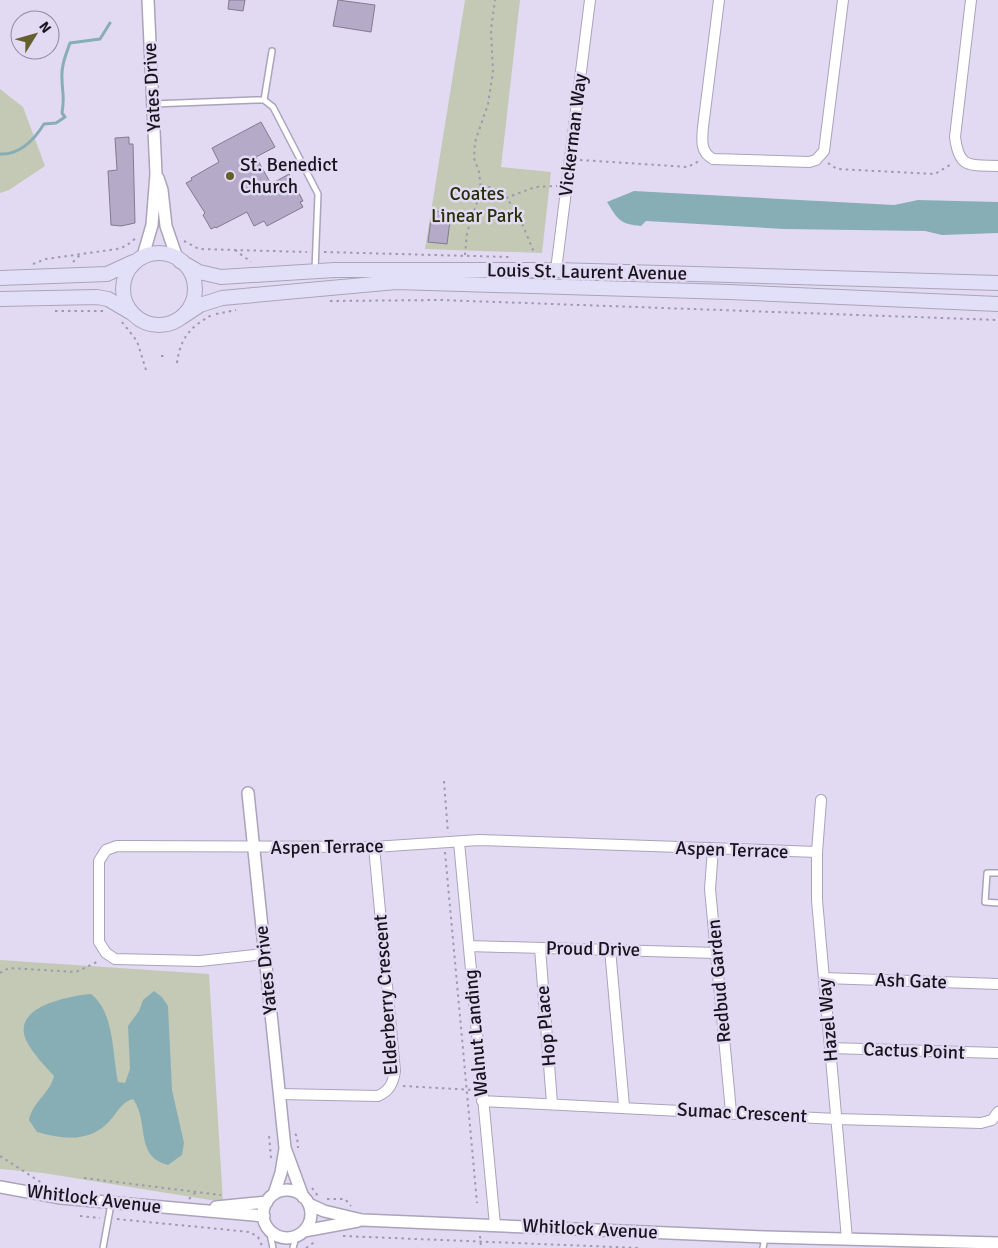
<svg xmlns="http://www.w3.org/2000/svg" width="998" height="1248" font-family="Signika,sans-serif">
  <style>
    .green { fill: #c3c9b4 }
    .water { fill: #88aeb5 }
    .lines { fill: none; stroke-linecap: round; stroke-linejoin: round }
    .stream { stroke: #88aeb5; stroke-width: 3 }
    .building { fill: #b5abc8; stroke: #827a90 }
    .service-casing { stroke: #aba3ba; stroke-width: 8 }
    .minor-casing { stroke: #aba3ba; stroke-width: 12 }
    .tertiary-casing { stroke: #aba3ba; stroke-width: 14 }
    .secondary-casing { stroke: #aba3ba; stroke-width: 16 }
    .path { stroke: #a099ad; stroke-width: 2; stroke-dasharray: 2.5 4; stroke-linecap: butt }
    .service { stroke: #fff; stroke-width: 5 }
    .minor { stroke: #fff; stroke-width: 10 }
    .tertiary { stroke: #fff; stroke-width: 11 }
    .secondary { stroke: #e2e0f8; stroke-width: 14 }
    .poi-dot { fill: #655f2b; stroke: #e2daf3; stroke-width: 2 }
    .labels { text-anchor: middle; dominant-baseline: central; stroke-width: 5; stroke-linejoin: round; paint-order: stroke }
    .street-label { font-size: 19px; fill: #17141d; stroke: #e2daf3 }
    .poi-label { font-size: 19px; fill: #17141d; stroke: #e2daf3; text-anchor: start }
    .park-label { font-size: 19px; fill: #272e08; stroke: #e2daf3 }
  </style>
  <rect width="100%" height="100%" fill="#e2daf3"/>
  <path class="green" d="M465 0H520L501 167 551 172 542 253 425 249Z
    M0 89 23 107 45 166 9 190 0 193Z
    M0 960 209 974 223 1202 43 1173 0 1169Z"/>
  <path class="water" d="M634 191 894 205 918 200 998 202V233L942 235 925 231 784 229 646 221 641 226C620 224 618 220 607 202Z
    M154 991 162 997 168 1006 172 1090 184 1143 182 1155 168 1165C134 1156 150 1123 133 1099 124 1101 119 1109 113 1117 93 1143 65 1140 37 1132L29 1120C32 1103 50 1093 54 1076 45 1066 34 1055 27 1042 9 1007 68 996 91 994 115 1013 112 1054 118 1082L125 1083 130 1069 128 1026 139 1011 143 1000Z"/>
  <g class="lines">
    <path class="stream" d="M0 154C19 155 34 140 44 124L56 123 65 117 62 113C65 96 62 93 62 78 61 66 66 54 70 43L100 39 110 23"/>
  </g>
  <path class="building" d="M229 0H245L243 11 228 9Z
    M338 0 375 5 371 32 333 26Z
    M261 122 275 147 256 157 271 184 289 174 303 201 300 202 303 207 267 226 264 221 254 226 247 212 216 228 215 227 211 229 203 215 205 213 186 183 192 180 191 178 219 162 212 148Z
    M129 137V144H133L135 223 121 226 111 225 108 171 117 170 115 138Z
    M432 211 451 213 447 244 428 242Z"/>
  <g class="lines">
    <defs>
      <path id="service" d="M264 100 272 51
        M153 104 255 100H264L273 107 318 194 315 270
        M998 873H987L985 902 998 903
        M269 1229 273 1248
        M103 1248 111 1204
        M293 1248 296 1237
        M763 1248 765 1237"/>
      <path id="minor" d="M719 0 703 127C702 140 700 152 713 159L809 162 816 160 824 151 843 0
        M971 0 955 137C959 169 969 165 998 166
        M556 270 590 0
        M821 800 817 852V900L847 1239
        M459 842 495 1225
        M713 849 710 889 731 1112
        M469 946 716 953
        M540 948 552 1103
        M610 949 624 1106
        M264 954 200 961 115 959 106 953 99 942V861L106 850 117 846 374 847 479 840 817 852
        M824 978 998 984
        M830 1048 998 1053
        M279 1094 378 1096C389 1091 393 1084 395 1071L374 847
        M482 1101 836 1119 981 1123 992 1120 998 1112"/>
      <path id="tertiary" d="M158 178 162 190 166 226 177 258
        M143 256 152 225 156 174 148 0
        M248 793 285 1148 303 1197
        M0 1187 61 1198 264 1216
        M263 1214a24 24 0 1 1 48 0a24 24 0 1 1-48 0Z
        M274 1194 281 1173 285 1149
        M309 1204 324 1211 362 1220 765 1237 998 1243
        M216 1207 267 1202
        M304 1231 358 1221"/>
      <path id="secondary" d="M123 289a36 36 0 1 1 72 0a36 36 0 1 1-72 0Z
        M180 261 199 272 221 277 335 270H556L998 283
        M0 278 107 274 133 262
        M0 299 97 297 108 299 130 312
        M182 317 200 305 222 298 396 282 729 292 998 304"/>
    </defs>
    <use href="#service" class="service-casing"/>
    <use href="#minor" class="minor-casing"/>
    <use href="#tertiary" class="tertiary-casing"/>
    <use href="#secondary" class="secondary-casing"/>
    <path class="path" d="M580 160 688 167 699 161
      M828 163 837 169 935 174 953 163
      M482 185C514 191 522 226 534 252
      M506 198 535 187 557 186
      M184 241 199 249 307 252
      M235 250 251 262
      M324 252 509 257
      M465 255 467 233 481 190 479 172 474 158 475 142 488 104 493 72 491 30 495 0
      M73 262 82 253
      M33 264 46 259 117 249 126 246 136 238
      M330 301 441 300 998 320
      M55 311H103
      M216 314 236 310
      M122 322 137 341 146 370
      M161 356H164
      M177 363C180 338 191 326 212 315
      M444 781 448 833
      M445 852 477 1203
      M0 973 9 968 76 972 99 961
      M403 1086 473 1090
      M295 1134 297 1136 298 1148
      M0 1156 42 1183
      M271 1158 269 1136 272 1134
      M84 1178 221 1195
      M312 1188 318 1196
      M189 1199 196 1192
      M327 1199H345L351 1206
      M80 1216 100 1218
      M117 1219 250 1232 258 1237 263 1248
      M343 1236 639 1248
      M480 1236 481 1248
      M306 1248 316 1241"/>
    <use href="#service" class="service"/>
    <use href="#minor" class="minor"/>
    <use href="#tertiary" class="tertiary"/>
    <use href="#secondary" class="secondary"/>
  </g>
  <circle class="poi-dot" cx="230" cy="176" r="5"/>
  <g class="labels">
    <g class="street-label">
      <text transform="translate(152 87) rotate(-93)">Yates Drive</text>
      <text transform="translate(573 135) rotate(-83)">Vickerman Way</text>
      <text transform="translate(587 272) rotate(1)">Louis St. Laurent Avenue</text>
      <text transform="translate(327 847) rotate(-1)">Aspen Terrace</text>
      <text transform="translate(732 850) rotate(2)">Aspen Terrace</text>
      <text transform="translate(593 949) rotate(1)">Proud Drive</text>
      <text transform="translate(266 970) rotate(-96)">Yates Drive</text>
      <text transform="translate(719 981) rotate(-95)">Redbud Garden</text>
      <text transform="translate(911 981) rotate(2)">Ash Gate</text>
      <text transform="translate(386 995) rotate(-94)">Elderberry Crescent</text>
      <text transform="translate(828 1020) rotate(-95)">Hazel Way</text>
      <text transform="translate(546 1026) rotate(-95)">Hop Place</text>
      <text transform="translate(476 1033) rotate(-95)">Walnut Landing</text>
      <text transform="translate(914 1051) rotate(2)">Cactus Point</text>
      <text transform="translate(742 1113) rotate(3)">Sumac Crescent</text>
      <text transform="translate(94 1199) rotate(7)">Whitlock Avenue</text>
      <text transform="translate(590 1229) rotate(3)">Whitlock Avenue</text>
    </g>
    <g class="poi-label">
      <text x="240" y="165">St. Benedict<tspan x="240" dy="22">Church</tspan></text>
    </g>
    <g class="park-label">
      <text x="477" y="194">Coates<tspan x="477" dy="22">Linear Park</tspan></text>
    </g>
  </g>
  <g transform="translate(35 35) rotate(53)"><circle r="24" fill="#e2daf3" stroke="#918b9d"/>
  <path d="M0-4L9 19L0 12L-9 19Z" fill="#655f2b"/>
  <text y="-8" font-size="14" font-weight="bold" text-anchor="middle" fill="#17141d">N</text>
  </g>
</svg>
